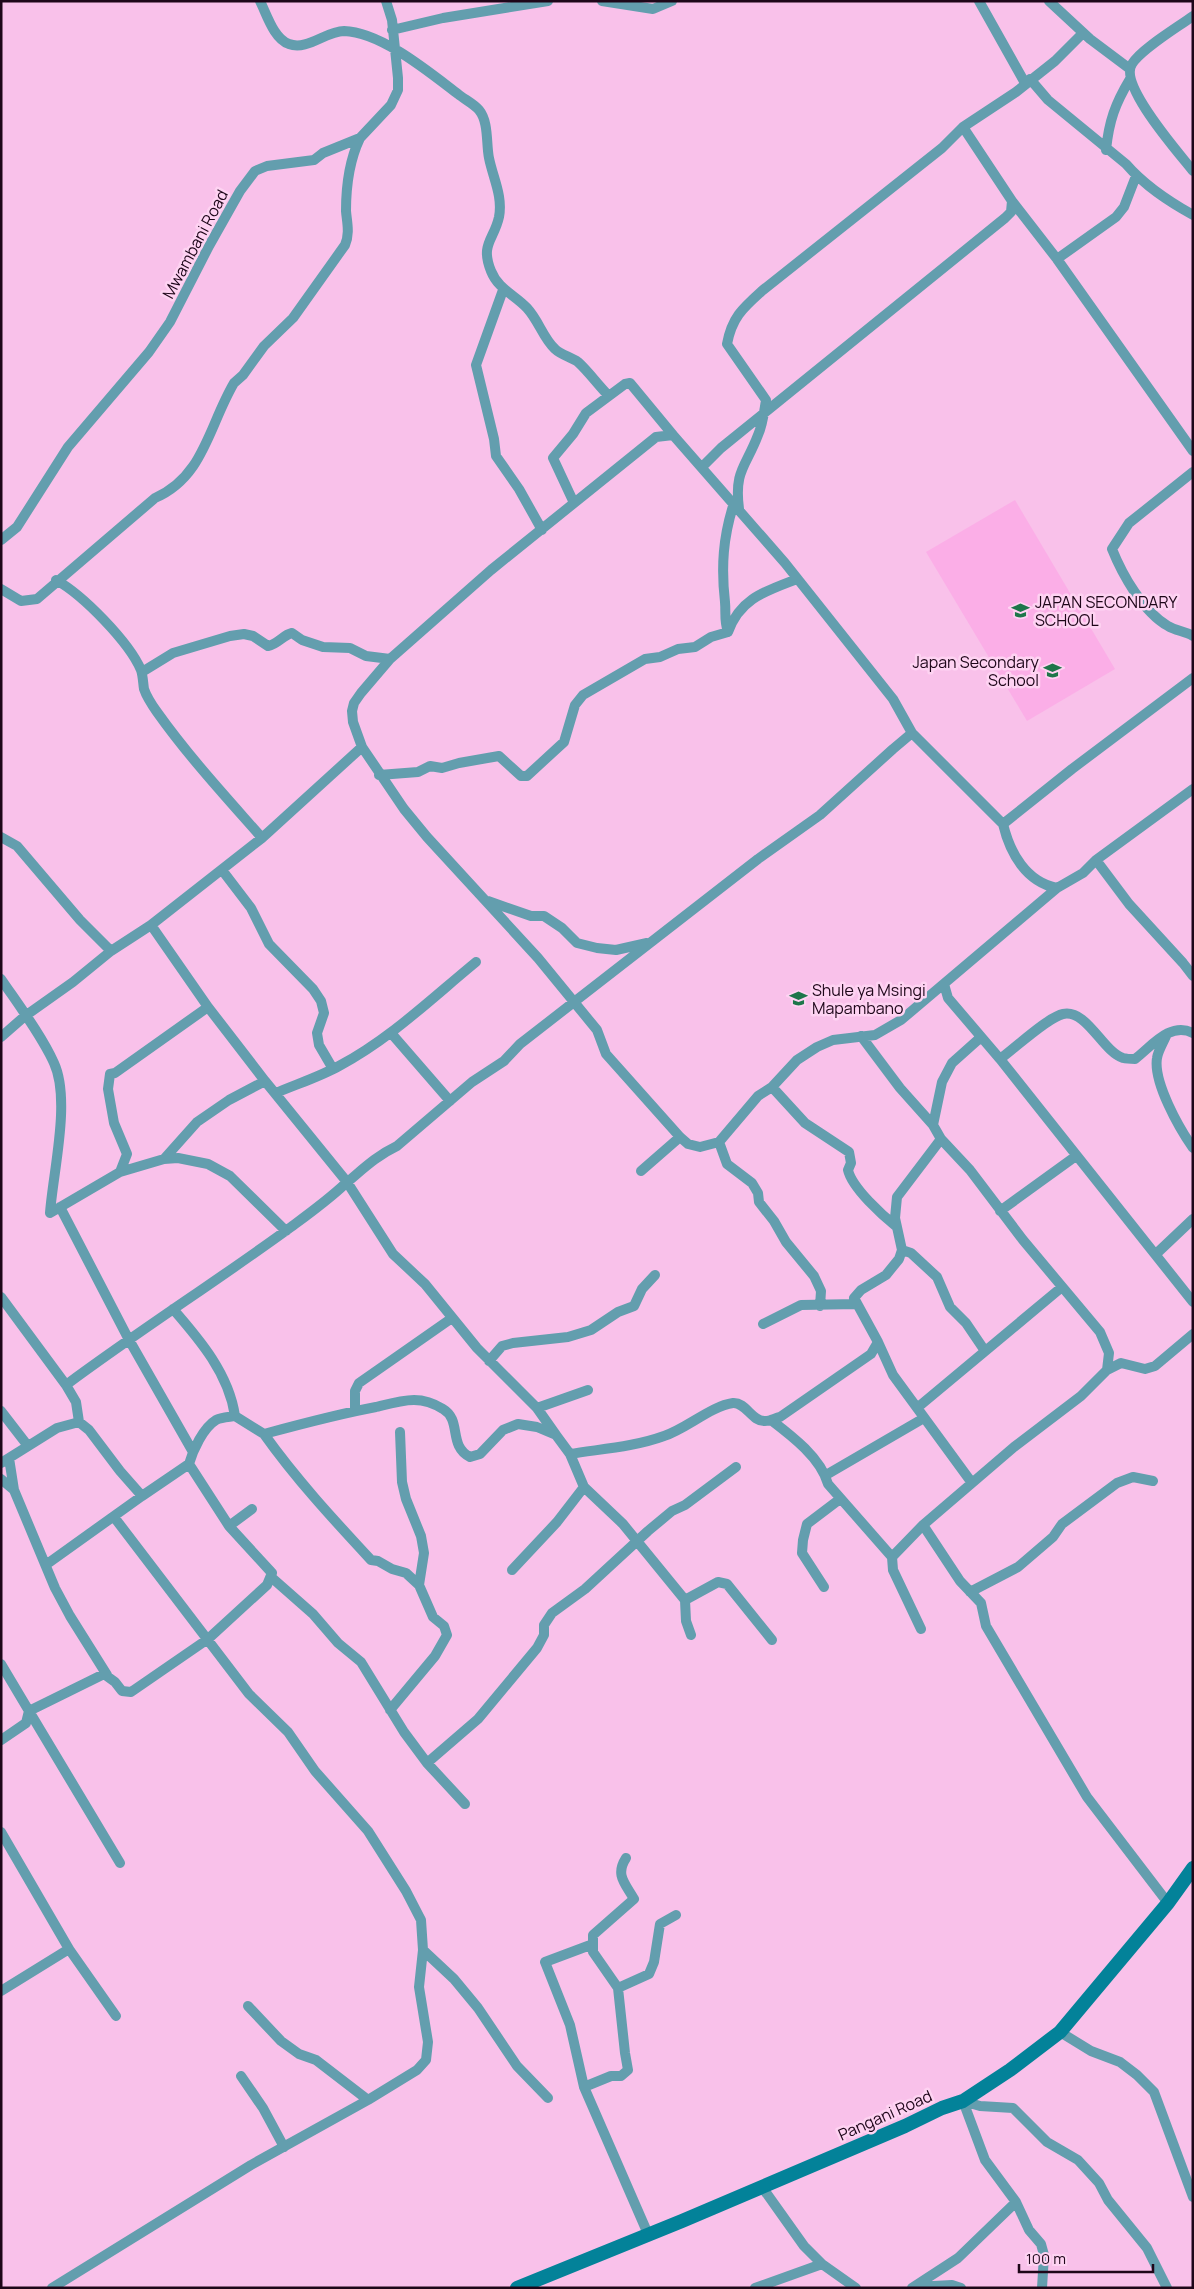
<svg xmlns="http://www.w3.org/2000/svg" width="1194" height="2289" font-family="Manrope,sans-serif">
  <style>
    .built { fill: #fbaee7 }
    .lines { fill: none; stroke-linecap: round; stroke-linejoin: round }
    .minor { stroke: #639eae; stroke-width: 10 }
    .secondary { stroke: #038299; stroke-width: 14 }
    .labels { text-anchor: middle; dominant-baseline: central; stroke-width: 5; stroke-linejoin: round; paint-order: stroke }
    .street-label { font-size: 16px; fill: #1e0619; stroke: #fed3f2 }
    .poi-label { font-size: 16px; fill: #1e0619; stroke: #fed3f2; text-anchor: start }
  </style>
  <rect width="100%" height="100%" fill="#f9c1ea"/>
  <path class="built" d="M1015 500 1115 669 1027 721 926 552Z"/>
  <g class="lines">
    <path class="minor" d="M260 1C267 15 274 39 289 44 307 51 326 31 344 31 381 32 429 72 458 94 464 99 474 104 479 110 489 122 486 144 489 158 493 178 503 196 499 217 494 240 480 244 491 271 498 289 515 295 527 308 539 321 543 338 555 349 561 355 571 357 578 362 589 372 598 385 609 396
      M602 1 653 9 672 1
      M979 1 1025 83
      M1049 1 1090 39 1130 69
      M1193 16C1178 27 1141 49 1132 64 1118 85 1179 153 1193 171
      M392 30 443 18 548 1
      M1030 79 1048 100 1126 164C1145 186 1168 201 1193 215
      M1106 150C1109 121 1115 104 1130 79
      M1012 201 1057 259 1193 451
      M1057 259 1116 217 1124 207 1136 176
      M503 290 476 365 494 439 496 456 519 489 542 530
      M702 467 721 448 1005 218 1011 212 1012 201 963 127
      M1193 472 1129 523 1112 549C1122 574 1143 612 1168 626 1176 631 1185 631 1193 636
      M574 503 553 458 573 434 586 413 625 384 630 383 673 435
      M739 509C734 470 746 467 758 435 763 424 764 412 766 400L727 344C732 317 743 308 763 290L942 148 963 127 1016 92 1055 61 1083 33
      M1 540 17 527 68 447 149 352 170 322 209 246 240 191 255 171 267 166 314 160 323 153 360 138 391 105 398 90V78L392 20 386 1
      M56 580C83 595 129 642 141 670 143 676 143 683 144 689 147 698 152 705 157 712 189 757 226 797 262 838
      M1 589 21 601 37 599 155 498C204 477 209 425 234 383L243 375 264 346 293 318 345 245C350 233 347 223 346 211 346 185 349 161 360 138
      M728 632C724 621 726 613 725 602 721 567 723 537 734 503
      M142 672 173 653 230 636 244 634 253 636 268 646C278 644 283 635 292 633L302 640 323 647 350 648 366 656 390 659
      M1193 678 1072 769 1003 824C1010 853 1026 882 1057 888L1083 873 1096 860 1193 789
      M379 775 418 772 430 766 442 768 459 763 499 756 521 776H527L564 742 575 705 583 695 645 659 660 657 678 649 695 647 711 637 728 632C740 598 766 591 797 579
      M1003 824 912 733 893 699 785 563 673 435 656 437 491 570 390 659 361 693 354 703 352 711 353 722 362 747 404 809 427 837 538 958 597 1030 606 1054 680 1137 688 1144 700 1147 719 1142 758 1096 772 1087 797 1060 817 1047 833 1040 875 1035 901 1020 1057 888
      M1 837 17 846 80 920 111 951
      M1096 860 1129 904 1183 963 1193 976
      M222 870 251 908 269 944 313 989 321 1001 324 1013 317 1033 319 1045 333 1069
      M488 901 531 916H544L562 928 577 943 597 948 616 950 647 943
      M151 925 208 1007 265 1081 347 1182 393 1254 425 1284 477 1348 537 1408 556 1435
      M1 979C18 1004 42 1036 54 1063 71 1100 53 1172 50 1213
      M944 984 948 998 1000 1059 1193 1302
      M391 1033 450 1101
      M861 1036 900 1088 933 1125 941 1139 970 1170 1023 1240 1100 1332 1109 1353 1107 1370 1081 1396 1014 1447 923 1525 892 1557
      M1166 1036C1163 1043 1158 1051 1157 1058 1153 1082 1179 1128 1193 1148
      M1 1037 25 1016 73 982 111 951 151 925 262 838 362 747
      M1000 1059C1014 1049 1048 1017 1063 1014 1087 1009 1102 1051 1123 1058 1127 1059 1131 1059 1135 1059 1151 1047 1170 1021 1193 1033
      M772 1087 805 1123 849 1152 851 1163 848 1170C852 1188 883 1216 897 1227
      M276 1093C297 1084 319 1077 339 1066 390 1039 432 998 476 962
      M933 1125 942 1082 952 1063 980 1038
      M719 1142 727 1164 752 1183 758 1193 759 1202 774 1221 786 1242 814 1276 821 1291 820 1306
      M164 1159 197 1122 229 1100 265 1081
      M641 1171 680 1137
      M120 1172 127 1154 114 1123 108 1089 110 1074 115 1073 208 1007
      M60 1207 128 1338 193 1452
      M1000 1211 1076 1156
      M50 1213 120 1172 164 1159 178 1158 208 1164 230 1176 286 1231
      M902 1250 911 1253 937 1277 950 1307 966 1323 985 1351
      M1156 1254 1193 1219
      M1 1297 66 1385 76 1402 79 1422
      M173 1309C200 1340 229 1374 235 1416
      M763 1324 801 1305 857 1304
      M878 1342 893 1375 972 1483
      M489 1361 502 1346 513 1343 568 1337 591 1330 618 1312 634 1306 642 1289 655 1275
      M1107 1370 1121 1363 1145 1369 1155 1366 1193 1334
      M66 1385C140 1330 217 1281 291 1227 310 1213 328 1200 345 1184 362 1170 376 1156 397 1146L472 1082 504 1061 520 1044 758 859 820 815 893 749 912 733
      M537 1408 588 1390
      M917 1408 1062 1287
      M1 1411 28 1446
      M355 1411V1391L359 1383 452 1318
      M771 1420C792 1436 821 1458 828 1484L892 1557 893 1570 921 1629
      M264 1434C296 1479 333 1519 371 1560L378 1561 392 1569 406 1573 419 1585
      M570 1454C600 1449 634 1447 664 1436 686 1429 711 1406 733 1403 746 1402 752 1422 765 1421 770 1421 775 1418 780 1417L871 1354 878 1342 854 1298 861 1290 886 1275 899 1259 902 1250 895 1218 897 1197 941 1139
      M9 1458 14 1490
      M1 1463 57 1428 79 1422 89 1430 120 1471 142 1496 189 1464C193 1450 203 1428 216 1420 221 1417 229 1417 235 1416L264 1434C301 1424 338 1414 376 1407 388 1404 402 1400 414 1400 424 1400 435 1404 443 1409 462 1420 448 1446 470 1457L480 1454 503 1430 518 1424 537 1427 556 1435 570 1454 584 1487 623 1524 685 1600 686 1621 691 1635
      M826 1475 924 1418
      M1 1479 14 1490 55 1588 70 1616 107 1675
      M923 1525 960 1581 981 1603 986 1626 1087 1797 1168 1903
      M229 1526 252 1509
      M47 1564 142 1496
      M512 1570 557 1522 584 1487
      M271 1577 313 1614 338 1643 361 1662 404 1732 427 1763 465 1804
      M824 1587 802 1553 803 1540 807 1524 840 1499
      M970 1592 1018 1567 1053 1537 1062 1524 1117 1483 1133 1477 1153 1481
      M685 1600 718 1582 727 1584 772 1640
      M1 1664 29 1711 26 1723 1 1740
      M390 1710 435 1656 447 1635 444 1626 433 1617 419 1585 424 1553 421 1536 406 1499 402 1482 400 1432
      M427 1763 478 1719 537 1648 544 1635V1625L552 1613 585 1589 648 1531 672 1511 685 1505 736 1467
      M1 1832 69 1949 116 2016
      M120 1863 29 1711 104 1674 115 1682 122 1691 131 1692 208 1639 267 1585 272 1573 229 1526 189 1464
      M593 1944 545 1962 570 2025 584 2087 648 2234
      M423 1950 454 1979 478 2008 517 2066 548 2098
      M618 1988 649 1974 654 1962 660 1924 676 1915
      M1 1991 69 1949
      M248 2006 281 2041 299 2054 316 2060 368 2100
      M1060 2032 1091 2051 1120 2062 1137 2075 1154 2092 1193 2197
      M241 2076 263 2108 284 2147
      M584 2087 611 2076H621L628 2070 625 2053 618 1988 593 1952V1935L634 1899C625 1883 615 1875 626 1858
      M963 2101 980 2106 1013 2108 1047 2142 1078 2160 1099 2183 1108 2200 1147 2248 1167 2288
      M963 2101 985 2160 1016 2202 1029 2230 1041 2244 1044 2255 1042 2288
      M762 2187 804 2246 822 2264 856 2288
      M915 2287 952 2285 961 2288
      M52 2288 251 2165 368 2100 417 2070 426 2060 428 2042 419 1987 423 1950 421 1920 406 1891 368 1831 315 1771 288 1732 249 1694 114 1517
      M755 2288 822 2264
      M912 2288 958 2258 1016 2202"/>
    <path class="secondary" d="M517 2288 682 2221 905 2126 942 2108 963 2101 1010 2070 1060 2032 1168 1903 1193 1868"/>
  </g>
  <defs>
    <symbol id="school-bare" viewBox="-9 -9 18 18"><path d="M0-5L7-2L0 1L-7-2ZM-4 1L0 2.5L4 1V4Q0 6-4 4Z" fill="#1d764a" stroke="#fed3f2" stroke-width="2.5" paint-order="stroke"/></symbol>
  </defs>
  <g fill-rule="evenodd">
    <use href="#school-bare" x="1008" y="598" width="25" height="25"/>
    <use href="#school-bare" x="1040" y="658" width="25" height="25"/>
    <use href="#school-bare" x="786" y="986" width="25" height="25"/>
  </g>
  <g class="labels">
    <g class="street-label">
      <text transform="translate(195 244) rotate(-62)">Mwambani Road</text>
      <text transform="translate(885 2115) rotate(-24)">Pangani Road</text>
    </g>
    <g class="poi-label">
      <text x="1035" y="602">JAPAN SECONDARY<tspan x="1035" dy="18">SCHOOL</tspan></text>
      <text x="1039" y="662" text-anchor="end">Japan Secondary<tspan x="1039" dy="18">School</tspan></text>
      <text x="812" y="990">Shule ya Msingi<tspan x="812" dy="18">Mapambano</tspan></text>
    </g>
  </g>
  <rect width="1194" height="2289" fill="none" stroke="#1e0619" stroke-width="5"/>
  <path d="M1019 2264v8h134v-8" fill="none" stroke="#1e0619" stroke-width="2.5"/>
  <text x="1026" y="2264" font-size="15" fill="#1e0619" stroke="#fed3f2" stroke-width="4" paint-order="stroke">100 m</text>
</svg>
